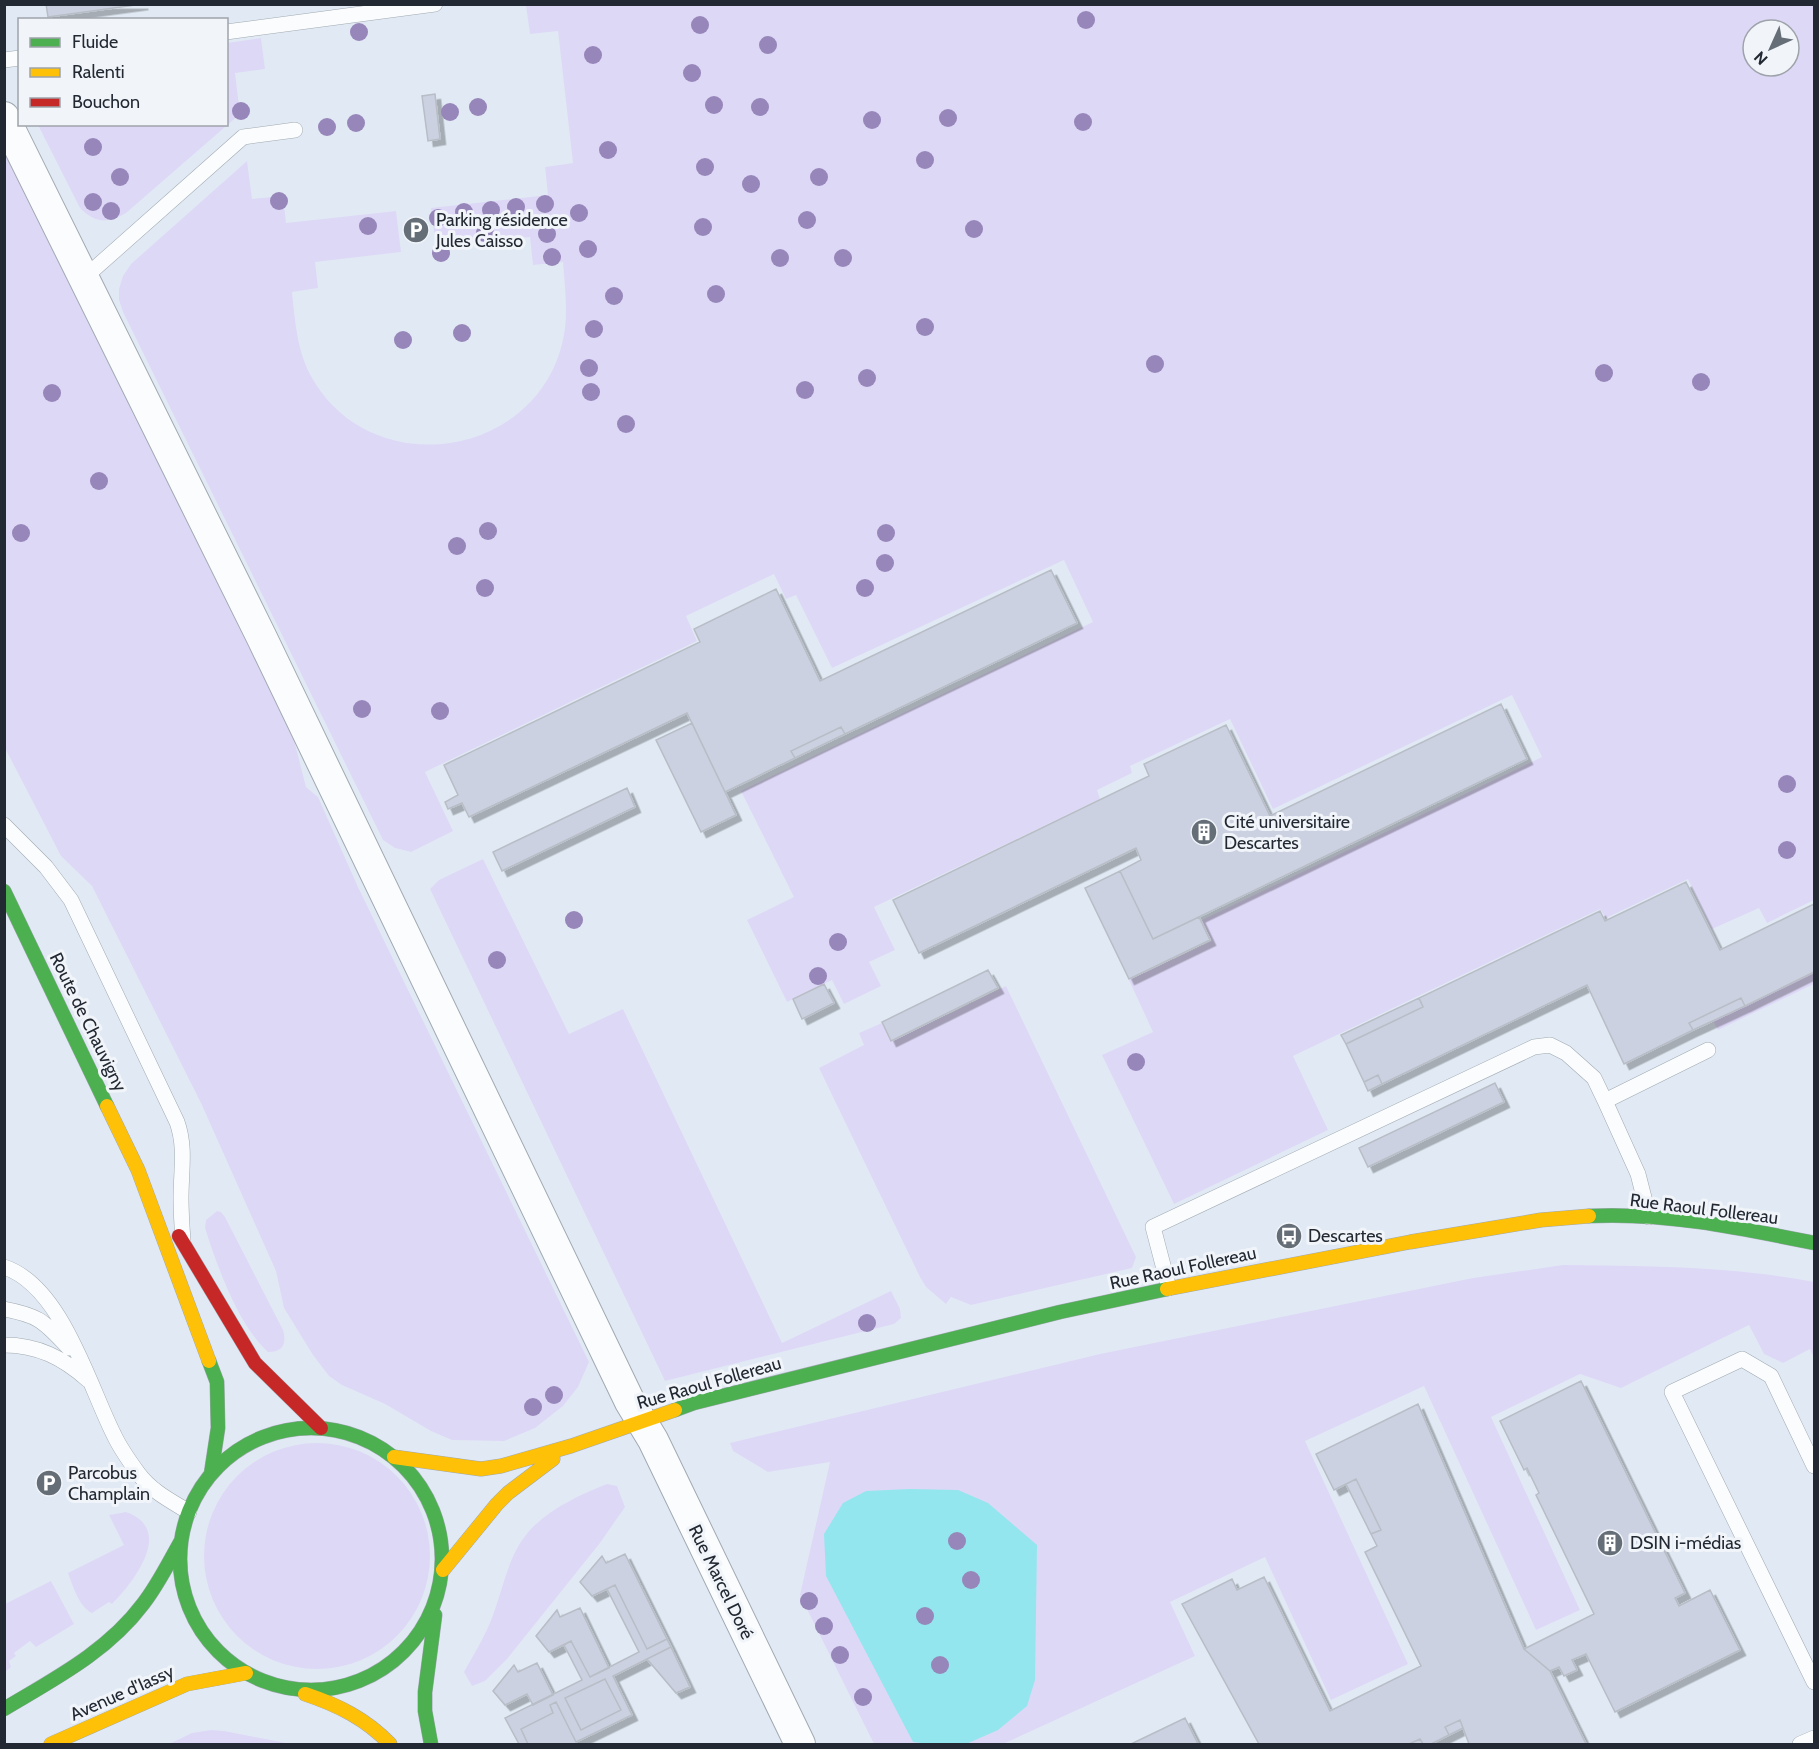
<svg xmlns="http://www.w3.org/2000/svg" width="1819" height="1749" font-family="Cabin,sans-serif">
  <style>
    .green { fill: #ded8f7; fill-rule: evenodd }
    .water { fill: #93e6ed }
    .building { fill: #cbd1e1; stroke: #b8bdc6; stroke-width: 1.5; fill-rule: evenodd; filter: url(#shadow) }
    .lines { fill: none; stroke-linecap: round; stroke-linejoin: round }
    .lane-casing { stroke: #a1a9b1; stroke-width: 16 }
    .street-casing { stroke: #a1a9b1; stroke-width: 32 }
    .fast-casing { stroke: #a1a9b1; stroke-width: 15 }
    .slow-casing { stroke: #a1a9b1; stroke-width: 15 }
    .jam-casing { stroke: #a1a9b1; stroke-width: 15 }
    .lane { stroke: #fafcfd; stroke-width: 15 }
    .street { stroke: #fafcfd; stroke-width: 30 }
    .fast { stroke: #4caf50; stroke-width: 14 }
    .slow { stroke: #ffc107; stroke-width: 14 }
    .jam { stroke: #c62828; stroke-width: 14 }
    .tree { fill: #9786b9 }
    .labels { text-anchor: middle; dominant-baseline: central; stroke-width: 6; stroke-linejoin: round; paint-order: stroke }
    .poi-label { font-size: 18px; fill: #222932; stroke: #f1f5fa; text-anchor: start }
    .street-label { font-size: 18px; fill: #222932; stroke: #f1f5fa }
  </style>
  <defs>
    <filter id="shadow"><feDropShadow dx="5.5" dy="5.5" stdDeviation="0" flood-color="#0004"/></filter>
  </defs>
  <rect width="100%" height="100%" fill="#e1eaf4"/>
  <path class="green" d="M529 5H1814V900L1767 923 1759 908 1712 929 1688 879 1606 918 1600 909 1293 1056 1328 1130 1174 1204 1102 1055 1153 1032 1129 980 1212 941 1202 920 1542 757 1512 695 1273 809 1230 719 1130 766 1132 773 1097 790 1100 799 874 907 895 950 869 962 881 986 844 1004 832 980 787 1002 747 920 794 897 741 791 1093 622 1064 560 832 668 796 595 786 599 774 574 686 616 697 641 425 772 453 831 411 852 395 848 383 840 123 312 119 300V289L123 276 131 264 247 161 252 199 283 196 286 223 396 211 401 252 315 262 318 288 292 292C295 320 297 351 311 376 369 482 533 460 562 344 569 318 565 289 563 262L533 265 530 237 436 247 431 208 548 195 545 167 573 163 558 31 530 34 526 6ZM1753 30H1789V66H1753Z
    M261 38 265 69 235 73 240 114 126 213C107 224 95 223 80 208L38 125 226 124 227 43Z
    M4 150 269 684 293 736 306 787 318 797 358 887 589 1362 578 1387 563 1406 535 1428 504 1441 452 1440 431 1431 385 1404 342 1385 329 1376 313 1355 284 1308 276 1271 201 1103 92 886 61 856 5 748Z
    M483 859 569 1034 623 1009 782 1343 891 1291 900 1309 901 1318 894 1324 665 1381 430 889 439 880Z
    M1814 972V984L1718 1030 1713 1021Z
    M1006 986 1136 1257 1132 1268 971 1305 951 1297 946 1304 926 1287 920 1277 819 1068 864 1045 859 1033 882 1023 891 1042Z
    M217 1211 221 1212 225 1217 283 1330C287 1344 283 1352 268 1352 238 1325 217 1266 205 1228L206 1220Z
    M1563 1265C1647 1266 1732 1266 1814 1282V1358L1810 1349 1783 1363 1764 1354 1749 1325 1621 1388 1580 1374 1491 1417 1580 1610 1536 1630 1424 1386 1305 1441 1408 1664 1331 1700 1265 1557 1170 1602 1195 1656 1003 1744H874L800 1595 830 1462 768 1472 733 1451 730 1443 1100 1354 1473 1278Z
    M204 1556a113 113 0 1 1 226 0a113 113 0 1 1-226 0Z
    M607 1484 617 1486 625 1507 600 1543 507 1659 485 1681 472 1686 464 1672C474 1654 486 1635 493 1615 505 1583 509 1549 535 1525 555 1506 582 1494 607 1484Z
    M126 1512C175 1529 134 1582 112 1604L109 1602 92 1613C79 1607 73 1586 68 1573L124 1545 109 1515Z
    M51 1581 74 1624 36 1647 30 1641 14 1653 16 1656 9 1661 11 1667 5 1672V1604Z
    M211 1730 224 1731 291 1744H169L192 1733Z"/>
  <path class="water" d="M910 1489 958 1490 988 1503 1037 1545 1035 1680 1027 1706 998 1730 966 1744H929L913 1742 826 1576 824 1534 843 1503 866 1491Z"/>
  <path class="building" d="M46 4H143L48 17Z
    M435 94 440 139 428 141 422 96Z
    M1051 570 1077 623 845 734 841 727 791 751 795 758 725 792 687 713 469 817 462 803 448 809 445 802 458 795 444 765 700 642 694 629 776 589 820 681Z
    M1501 704 1527 759 1153 939 1120 871 1141 860 1136 848 919 953 893 900 1149 776 1144 764 1226 725 1270 816Z
    M692 723 736 815 701 832 656 740Z
    M841 727 845 734 795 758 791 751Z
    M627 788 635 807 502 871 493 852Z
    M1120 871 1153 939 1199 917 1210 940 1129 979 1085 888Z
    M1686 882 1720 950 1814 904V972L1745 1006 1741 998 1689 1023 1693 1030 1624 1064 1587 985 1382 1084 1378 1075 1364 1082 1346 1044 1423 1007 1419 998 1600 911 1605 921Z
    M988 970 998 988 891 1041 882 1022Z
    M824 984 834 1003 802 1019 793 999Z
    M1419 998 1423 1007 1346 1044 1341 1035Z
    M1741 998 1745 1006 1693 1030 1689 1023Z
    M1378 1075 1382 1084 1368 1091 1364 1082Z
    M1495 1083 1504 1102 1368 1167 1359 1148Z
    M1581 1381 1685 1593 1675 1598 1679 1606 1710 1590 1740 1650 1615 1712 1586 1654 1572 1660 1577 1670 1564 1676 1559 1667 1550 1671 1524 1649 1594 1614 1536 1495 1539 1493 1527 1468 1524 1470 1500 1421Z
    M1418 1404 1524 1649 1550 1671 1586 1744H1469L1460 1720 1445 1727 1449 1735 1431 1744H1423L1420 1739 1409 1744H1259L1182 1604 1232 1579 1237 1590 1264 1577 1330 1711 1421 1666 1365 1552 1377 1546 1371 1534 1381 1530 1356 1479 1334 1490 1316 1454Z
    M1356 1479 1381 1530 1371 1534 1346 1484Z
    M625 1554 667 1639 647 1649 615 1585 592 1596 580 1582 602 1556 606 1563Z
    M615 1585 647 1649 667 1639 671 1647 613 1676 632 1715 576 1742 556 1702 550 1705 553 1713 521 1729 528 1744H519L505 1718 582 1680 564 1645 571 1641 590 1677 639 1652 607 1589ZM605 1679 621 1710 581 1730 565 1698Z
    M580 1608 609 1668 590 1677 571 1641 549 1652 536 1636 557 1610 560 1617Z
    M671 1647 690 1687 676 1693 647 1659Z
    M537 1663 553 1695 533 1705 527 1694 505 1705 493 1691 514 1665 518 1672Z
    M605 1679 621 1710 581 1730 565 1698Z
    M556 1702 577 1744H528L521 1729 553 1713 550 1705Z
    M1185 1718 1198 1744H1131Z
    M1460 1720 1463 1728 1449 1735 1445 1727Z
    M1420 1739 1423 1744H1409Z"/>
  <g class="lines">
    <defs>
      <path id="lane" d="M226 32 435 4
        M4 60 20 58
        M84 278 243 137 295 130
        M4 825 46 867 71 900 177 1122C186 1147 181 1171 181 1198 181 1212 182 1227 183 1241
        M1649 1217 1638 1174 1605 1101 1708 1050
        M4 1267C62 1286 89 1386 114 1435 120 1448 130 1462 138 1473 151 1491 171 1501 189 1512
        M1169 1288 1153 1227 1534 1047 1550 1045 1566 1053 1594 1078 1605 1101
        M4 1309C41 1316 44 1322 69 1348
        M4 1345C38 1345 63 1358 88 1380
        M1814 1466 1771 1376 1742 1359 1672 1392 1814 1682
        M1800 1744 1814 1738"/>
      <path id="street" d="M4 117 261 636 630 1402 653 1440 800 1744"/>
      <path id="fast" d="M4 891 107 1106
        M1589 1216C1664 1212 1740 1228 1814 1243
        M209 1361 217 1382 218 1428 211 1474
        M675 1410 694 1403 1060 1312 1167 1289
        M180 1559a131 131 0 1 1 262 0a131 131 0 1 1-262 0Z
        M4 1709C54 1679 107 1652 143 1604 158 1585 169 1562 181 1541
        M431 1744 425 1711V1692L435 1615"/>
      <path id="slow" d="M107 1106 138 1170 209 1361
        M1167 1289 1410 1242 1541 1220 1589 1216
        M394 1457 481 1469 501 1466 571 1446 675 1410
        M443 1570 497 1504 508 1493 553 1459
        M305 1694C338 1705 366 1719 390 1744
        M51 1744 187 1684 246 1673"/>
      <path id="jam" d="M179 1236 255 1363 321 1428"/>
    </defs>
    <use href="#lane" class="lane-casing"/>
    <use href="#street" class="street-casing"/>
    <use href="#fast" class="fast-casing"/>
    <use href="#slow" class="slow-casing"/>
    <use href="#jam" class="jam-casing"/>
    <use href="#lane" class="lane"/>
    <use href="#street" class="street"/>
    <use href="#fast" class="fast"/>
    <use href="#slow" class="slow"/>
    <use href="#jam" class="jam"/>
  </g>
  <g class="tree">
    <circle cx="1086" cy="20" r="9"/>
    <circle cx="700" cy="25" r="9"/>
    <circle cx="359" cy="32" r="9"/>
    <circle cx="768" cy="45" r="9"/>
    <circle cx="593" cy="55" r="9"/>
    <circle cx="692" cy="73" r="9"/>
    <circle cx="714" cy="105" r="9"/>
    <circle cx="478" cy="107" r="9"/>
    <circle cx="760" cy="107" r="9"/>
    <circle cx="241" cy="111" r="9"/>
    <circle cx="450" cy="112" r="9"/>
    <circle cx="948" cy="118" r="9"/>
    <circle cx="872" cy="120" r="9"/>
    <circle cx="1083" cy="122" r="9"/>
    <circle cx="356" cy="123" r="9"/>
    <circle cx="327" cy="127" r="9"/>
    <circle cx="93" cy="147" r="9"/>
    <circle cx="608" cy="150" r="9"/>
    <circle cx="925" cy="160" r="9"/>
    <circle cx="705" cy="167" r="9"/>
    <circle cx="120" cy="177" r="9"/>
    <circle cx="819" cy="177" r="9"/>
    <circle cx="751" cy="184" r="9"/>
    <circle cx="279" cy="201" r="9"/>
    <circle cx="93" cy="202" r="9"/>
    <circle cx="545" cy="204" r="9"/>
    <circle cx="516" cy="207" r="9"/>
    <circle cx="491" cy="210" r="9"/>
    <circle cx="111" cy="211" r="9"/>
    <circle cx="464" cy="212" r="9"/>
    <circle cx="579" cy="213" r="9"/>
    <circle cx="438" cy="218" r="9"/>
    <circle cx="807" cy="220" r="9"/>
    <circle cx="368" cy="226" r="9"/>
    <circle cx="703" cy="227" r="9"/>
    <circle cx="974" cy="229" r="9"/>
    <circle cx="485" cy="233" r="9"/>
    <circle cx="547" cy="234" r="9"/>
    <circle cx="588" cy="249" r="9"/>
    <circle cx="441" cy="253" r="9"/>
    <circle cx="552" cy="257" r="9"/>
    <circle cx="780" cy="258" r="9"/>
    <circle cx="843" cy="258" r="9"/>
    <circle cx="716" cy="294" r="9"/>
    <circle cx="614" cy="296" r="9"/>
    <circle cx="925" cy="327" r="9"/>
    <circle cx="594" cy="329" r="9"/>
    <circle cx="462" cy="333" r="9"/>
    <circle cx="403" cy="340" r="9"/>
    <circle cx="1155" cy="364" r="9"/>
    <circle cx="589" cy="368" r="9"/>
    <circle cx="1604" cy="373" r="9"/>
    <circle cx="867" cy="378" r="9"/>
    <circle cx="1701" cy="382" r="9"/>
    <circle cx="805" cy="390" r="9"/>
    <circle cx="591" cy="392" r="9"/>
    <circle cx="52" cy="393" r="9"/>
    <circle cx="626" cy="424" r="9"/>
    <circle cx="99" cy="481" r="9"/>
    <circle cx="488" cy="531" r="9"/>
    <circle cx="21" cy="533" r="9"/>
    <circle cx="886" cy="533" r="9"/>
    <circle cx="457" cy="546" r="9"/>
    <circle cx="885" cy="563" r="9"/>
    <circle cx="485" cy="588" r="9"/>
    <circle cx="865" cy="588" r="9"/>
    <circle cx="362" cy="709" r="9"/>
    <circle cx="440" cy="711" r="9"/>
    <circle cx="1787" cy="784" r="9"/>
    <circle cx="1787" cy="850" r="9"/>
    <circle cx="574" cy="920" r="9"/>
    <circle cx="838" cy="942" r="9"/>
    <circle cx="497" cy="960" r="9"/>
    <circle cx="818" cy="976" r="9"/>
    <circle cx="1136" cy="1062" r="9"/>
    <circle cx="867" cy="1323" r="9"/>
    <circle cx="554" cy="1395" r="9"/>
    <circle cx="533" cy="1407" r="9"/>
    <circle cx="957" cy="1541" r="9"/>
    <circle cx="971" cy="1580" r="9"/>
    <circle cx="809" cy="1601" r="9"/>
    <circle cx="925" cy="1616" r="9"/>
    <circle cx="824" cy="1626" r="9"/>
    <circle cx="840" cy="1655" r="9"/>
    <circle cx="940" cy="1665" r="9"/>
    <circle cx="863" cy="1697" r="9"/>
  </g>
  <defs>
    <symbol id="parking-disc" viewBox="-11 -11 22 22"><circle r="9.5" fill="#656d76" stroke="#f1f5fa"/><path d="M-3.5-5.5H1a3.5 3.5 0 0 1 0 7H-1V5.5H-3.5ZM-1-3.4V-.6H.8a1.4 1.4 0 0 0 0-2.8Z" fill="#fff"/></symbol>
    <symbol id="building-disc" viewBox="-11 -11 22 22"><circle r="9.5" fill="#656d76" stroke="#f1f5fa"/><path d="M-4-6H4V6H1V3H-1V6H-4ZM-2.5-4.3h1.7v1.8h-1.7ZM.8-4.3h1.7v1.8H.8ZM-2.5-1h1.7V.8h-1.7ZM.8-1h1.7V.8H.8Z" fill="#fff"/></symbol>
    <symbol id="bus-disc" viewBox="-11 -11 22 22"><circle r="9.5" fill="#656d76" stroke="#f1f5fa"/><path d="M-5-6H5V4H4V6H2V4H-2V6H-4V4H-5ZM-3.5-4V0h7V-4ZM-3.5 1.2v1.5H-2V1.2ZM2 1.2v1.5H3.5V1.2Z" fill="#fff"/></symbol>
  </defs>
  <g fill-rule="evenodd">
    <use href="#parking-disc" x="401" y="215" width="30" height="30"/>
    <use href="#building-disc" x="1189" y="817" width="30" height="30"/>
    <use href="#bus-disc" x="1274" y="1221" width="30" height="30"/>
    <use href="#parking-disc" x="34" y="1468" width="30" height="30"/>
    <use href="#building-disc" x="1595" y="1528" width="30" height="30"/>
  </g>
  <g class="labels">
    <g class="poi-label">
      <text x="436" y="220">Parking résidence<tspan x="436" dy="21">Jules Caisso</tspan></text>
      <text x="1224" y="822">Cité universitaire<tspan x="1224" dy="21">Descartes</tspan></text>
      <text x="1308" y="1236">Descartes</text>
      <text x="68" y="1473">Parcobus<tspan x="68" dy="21">Champlain</tspan></text>
      <text x="1630" y="1543">DSIN i-médias</text>
    </g>
    <g class="street-label">
      <text transform="translate(88 1022) rotate(64)">Route de Chauvigny</text>
      <text transform="translate(1704 1209) rotate(7)">Rue Raoul Follereau</text>
      <text transform="translate(1183 1268) rotate(-12)">Rue Raoul Follereau</text>
      <text transform="translate(709 1383) rotate(-16)">Rue Raoul Follereau</text>
      <text transform="translate(721 1582) rotate(64)">Rue Marcel Doré</text>
      <text transform="translate(122 1693) rotate(-24)">Avenue d'Iassy</text>
    </g>
  </g>
  <rect width="1819" height="1749" fill="none" stroke="#222932" stroke-width="12"/>
  <rect x="18" y="18" width="210" height="108" fill="#f1f5fa" stroke="#9ea3aa" stroke-width="1.5"/>
  <rect x="30" y="38" width="30" height="9" fill="#4caf50" stroke="#9ea3aa" stroke-width="1.5"/>
  <text x="72" y="48" font-size="18" fill="#222932">Fluide</text>
  <rect x="30" y="68" width="30" height="9" fill="#ffc107" stroke="#9ea3aa" stroke-width="1.5"/>
  <text x="72" y="78" font-size="18" fill="#222932">Ralenti</text>
  <rect x="30" y="98" width="30" height="9" fill="#c62828" stroke="#9ea3aa" stroke-width="1.5"/>
  <text x="72" y="108" font-size="18" fill="#222932">Bouchon</text>
  <g transform="translate(1771 48) rotate(225)"><circle r="28" fill="#f1f5fa" stroke="#9ea3aa" stroke-width="1.5"/>
  <path d="M0-4.5L10 22L0 15L-10 22Z" fill="#656d76"/>
  <text y="-9" font-size="16" font-weight="bold" text-anchor="middle" fill="#222932">N</text>
  </g>
</svg>
